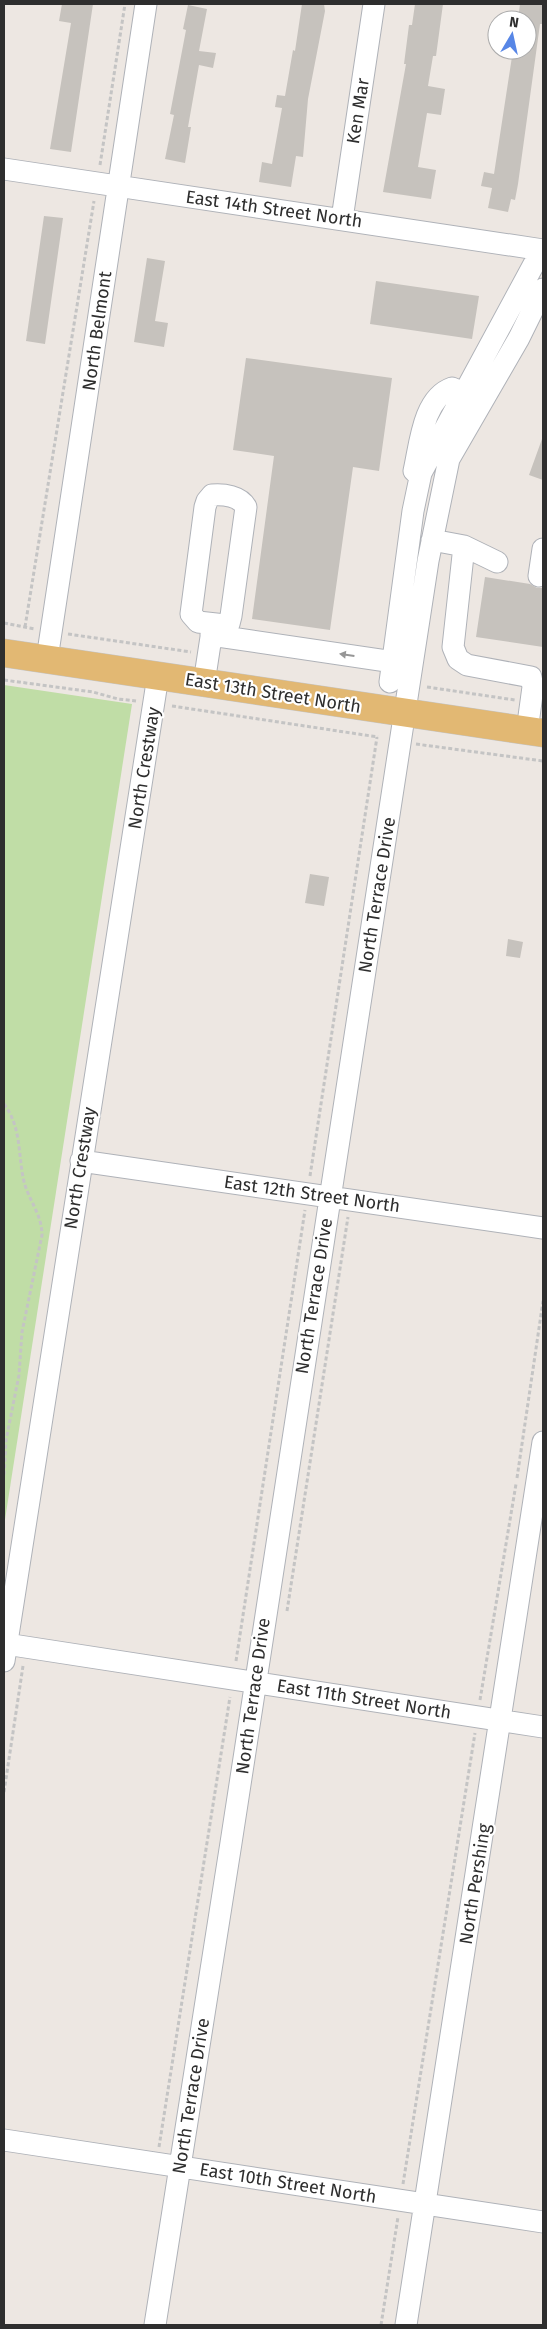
<svg xmlns="http://www.w3.org/2000/svg" width="547" height="2329" font-family="'Fira Sans',sans-serif">
  <style>
    .green { fill: #c0dda6 }
    .building { fill: #c6c2bd }
    .lines { fill: none; stroke-linecap: round; stroke-linejoin: round }
    .minor-casing { stroke: #afb2b8; stroke-width: 23 }
    .major-casing { stroke: #c4c4c4; stroke-width: 29 }
    .path { stroke: #c4c4c4; stroke-width: 3; stroke-dasharray: 4 2.5; stroke-linecap: butt }
    .minor { stroke: #fff; stroke-width: 21 }
    .major { stroke: #e2b873; stroke-width: 28 }
    .oneway { fill: #969696 }
    .labels { text-anchor: middle; dominant-baseline: central; stroke-width: 4.5; stroke-linejoin: round; paint-order: stroke }
    .street-label { font-size: 18px; fill: #2e2e2e; stroke: #fff }
  </style>
  <rect width="100%" height="100%" fill="#ede7e2"/>
  <path class="green" d="M4 685 132 704 4 1526Z"/>
  <path class="building" d="M62 4H93L71 152 50 149 71 23 59 21Z
    M302 4H324L325 11 308 99 303 157 296 156 291 187 259 182 262 162 272 164 282 108 275 107 277 95 285 96 293 50 295 51Z
    M415 4H443L436 56H433L428 86 445 89 441 115 427 113 418 167 436 170 431 199 383 192 406 64H404L409 25H412Z
    M520 4H543V13L542 24H540L518 184 515 200 511 199 508 212 488 208 492 188 481 186 484 172 494 174 513 50H527V20H518Z
    M188 5 207 9 199 51 216 53 213 68 199 65 188 127H191L185 163 165 159 174 115 170 114 186 30 183 29Z
    M44 216 63 218 45 344 26 341Z
    M147 258 165 261 155 321 168 323 164 347 134 342Z
    M376 281 479 296 472 339 370 324Z
    M246 358 392 378 379 471 353 467 330 630 252 619 274 456 233 450Z
    M542 439H543V480L529 475Z
    M485 577 530 584 537 588H543V647L476 637Z
    M310 874 329 877 324 906 305 903Z
    M508 939 523 942 520 958 506 956Z"/>
  <g class="lines">
    <defs>
      <path id="minor" d="M4 169 543 250
        M342 219 374 4
        M414 471C420 445 423 398 452 388L476 398
        M212 495C224 494 240 496 246 507L231 616 229 624 225 625 198 622 191 614 205 507 207 501Z
        M432 540 464 546 453 647 458 659 467 665 531 677 533 687 527 731
        M464 546 497 562
        M539 576 543 549
        M211 635 407 664
        M47 659 146 4
        M390 682 413 511 421 473 534 264
        M204 683 213 624
        M81 1161 543 1228
        M6 1644 543 1727
        M4 1661 158 676
        M4 2140 543 2222
        M155 2325 231 1843 428 561 449 459 519 338 543 289
        M406 2325 543 1442"/>
      <path id="major" d="M4 653 543 733"/>
    </defs>
    <use href="#minor" class="minor-casing"/>
    <use href="#major" class="major-casing"/>
    <path class="path" d="M100 165 125 4
      M4 623 35 629
      M25 627 94 201
      M68 634 191 652
      M4 680 93 692 118 699 136 701
      M427 687 515 700
      M172 706 378 737
      M416 744 543 761
      M4 1104C21 1127 18 1151 23 1177 27 1199 42 1213 42 1235L22 1332 19 1375 6 1440 4 1477
      M310 1176 377 737
      M517 1478 543 1301
      M287 1611 348 1217
      M236 1661 305 1210
      M480 1700 516 1484
      M4 1792 23 1666
      M159 2147 230 1697
      M403 2184 475 1733
      M381 2325 398 2217"/>
    <use href="#minor" class="minor"/>
    <use href="#major" class="major"/>
  </g>
  <defs><path id="oneway-solid" d="M-6-.8H1V-3.2L6.5 0L1 3.2V.8H-6Z" transform="scale(1.25)"/></defs>
  <use class="oneway" href="#oneway-solid" transform="translate(347 655) rotate(-172)"/>
  <g class="labels">
    <g class="street-label">
      <text transform="translate(358 111) rotate(-81)">Ken Mar</text>
      <text transform="translate(274 209) rotate(8)">East 14th Street North</text>
      <text transform="translate(97 331) rotate(-82)">North Belmont</text>
      <text transform="translate(273 693) rotate(9)">East 13th Street North</text>
      <text transform="translate(144 768) rotate(-81)">North Crestway</text>
      <text transform="translate(377 895) rotate(-81)">North Terrace Drive</text>
      <text transform="translate(80 1168) rotate(-81)">North Crestway</text>
      <text transform="translate(312 1194) rotate(8)">East 12th Street North</text>
      <text transform="translate(314 1296) rotate(-81)">North Terrace Drive</text>
      <text transform="translate(253 1696) rotate(-82)">North Terrace Drive</text>
      <text transform="translate(364 1699) rotate(9)">East 11th Street North</text>
      <text transform="translate(475 1884) rotate(-81)">North Pershing</text>
      <text transform="translate(191 2096) rotate(-81)">North Terrace Drive</text>
      <text transform="translate(288 2183) rotate(9)">East 10th Street North</text>
    </g>
  </g>
  <rect width="547" height="2329" fill="none" stroke="#2e2e2e" stroke-width="10"/>
  <g transform="translate(512 35) rotate(9)"><circle r="24" fill="#ffffff" stroke="#ababab"/>
  <path d="M0-4L9 19L0 12L-9 19Z" fill="#5786e6"/>
  <text y="-8" font-size="14" font-weight="bold" text-anchor="middle" fill="#2e2e2e">N</text>
  </g>
</svg>
